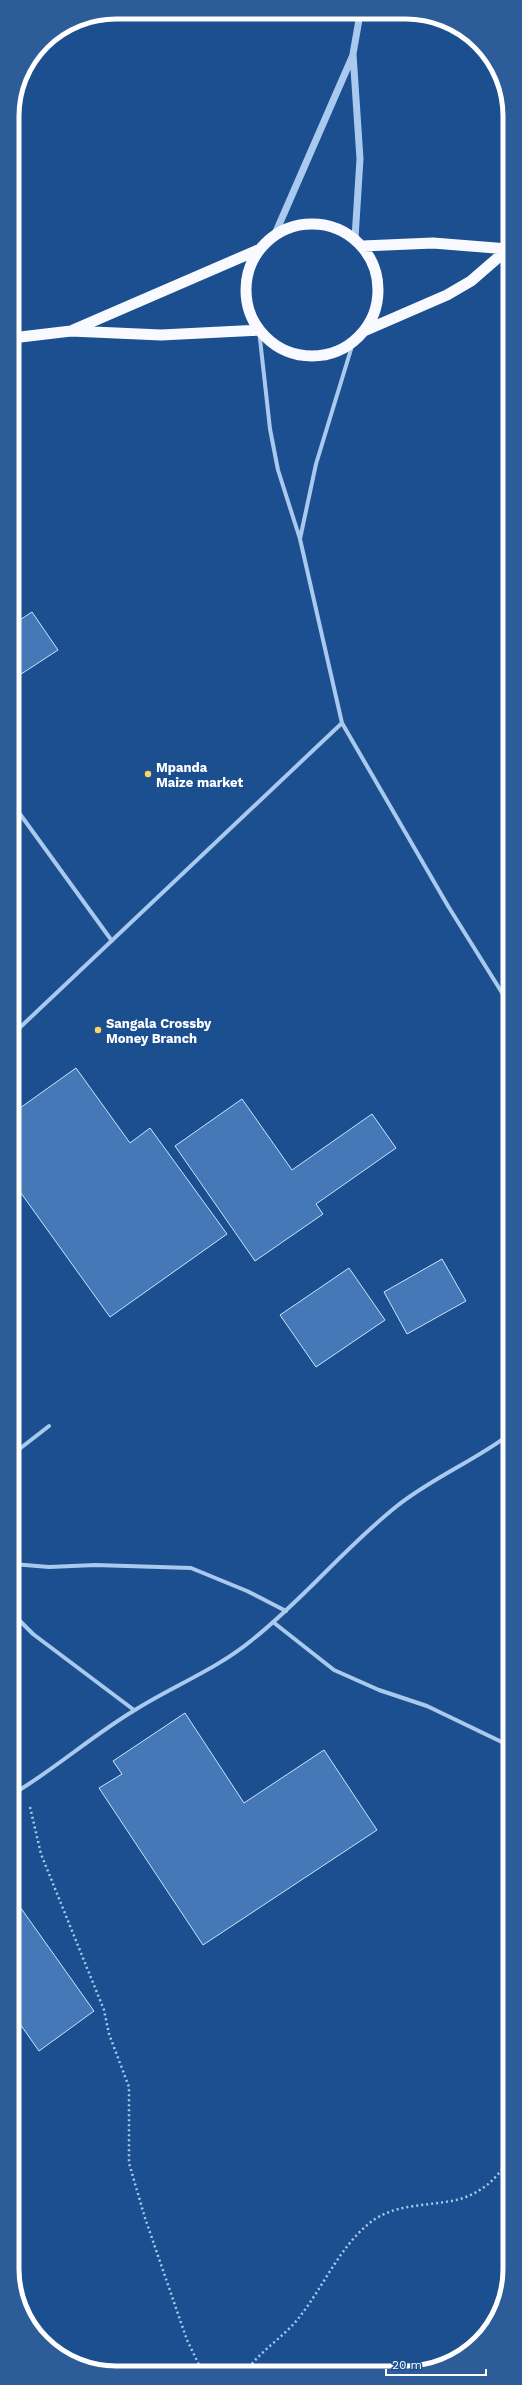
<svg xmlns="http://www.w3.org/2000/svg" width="522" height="2385" font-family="'Work Sans',sans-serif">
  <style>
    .building { fill: #4478b7; stroke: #cfe3fa }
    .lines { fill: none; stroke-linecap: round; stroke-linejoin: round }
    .path { stroke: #a9c9ee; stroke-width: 2.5; stroke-dasharray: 2 3; stroke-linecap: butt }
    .minor { stroke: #a9c9ee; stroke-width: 4 }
    .tertiary { stroke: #a9c9ee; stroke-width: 7 }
    .trunk { stroke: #f8faff; stroke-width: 11 }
    .poi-dot { fill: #ffd166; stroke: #1b4f8f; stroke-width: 1.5 }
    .labels { text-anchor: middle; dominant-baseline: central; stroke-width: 3; stroke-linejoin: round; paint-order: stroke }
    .poi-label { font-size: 13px; font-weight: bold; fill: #fff; stroke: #1b4f8f; text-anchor: start }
    .rim { fill: none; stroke: #fff; stroke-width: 5 }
  </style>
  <rect width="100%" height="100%" fill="#1b4f8f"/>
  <path class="building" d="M32 612 58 650 12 680V625Z
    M76 1068 130 1143 150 1128 227 1234 110 1317 13 1182V1113Z
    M242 1099 292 1170 372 1114 396 1148 316 1204 323 1214 255 1261 175 1146Z
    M442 1259 466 1301 407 1334 384 1292Z
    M349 1268 385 1320 316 1367 280 1315Z
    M185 1713 244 1803 324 1750 377 1830 203 1945 99 1788 122 1774 113 1761Z
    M13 1897 94 2011 39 2051 13 2014Z"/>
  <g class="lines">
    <path class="path" d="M30 1807 41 1854 104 2010 109 2034 129 2087V2163L145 2218 187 2340 202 2371
      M246 2372C260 2350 286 2336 301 2315 325 2284 342 2242 375 2219 399 2204 425 2206 451 2201 477 2197 501 2178 510 2154"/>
    <path class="minor" d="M259 330 270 429 278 470 300 539 342 723 448 906 509 1004
      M300 539 316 464 352 346
      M12 803 112 941
      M12 1035 342 723
      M13 1454 49 1426
      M13 1564 49 1567 95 1565 191 1568 247 1591 286 1611
      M13 1614 33 1634 134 1710
      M273 1622 334 1670 379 1690 427 1706 510 1746
      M13 1794C55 1769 93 1735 135 1710 173 1686 217 1669 252 1640 304 1599 345 1547 397 1506 432 1478 474 1461 510 1434"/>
    <path class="tertiary" d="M275 234 353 55
      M355 238 360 159 353 54 360 14"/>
    <path class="trunk" d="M246 290a66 66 0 1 1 132 0a66 66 0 1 1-132 0Z
      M363 246 433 243 508 249
      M73 330 258 250
      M364 331 447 295 471 281 509 248
      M12 338 71 331 161 335 259 330"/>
  </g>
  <g class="poi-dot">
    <circle cx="148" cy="774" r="4"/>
    <circle cx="98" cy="1030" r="4"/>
  </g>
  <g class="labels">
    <g class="poi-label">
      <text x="156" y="767">Mpanda<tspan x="156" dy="15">Maize market</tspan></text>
      <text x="106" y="1023">Sangala Crossby<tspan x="106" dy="15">Money Branch</tspan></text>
    </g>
  </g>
  <path d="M0 0H522V2385H0ZM116 19H406A97 97 0 0 1 503 116V2269A97 97 0 0 1 406 2366H116A97 97 0 0 1 19 2269V116A97 97 0 0 1 116 19Z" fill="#2d5d98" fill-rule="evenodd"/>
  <path class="rim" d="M116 19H406A97 97 0 0 1 503 116V2269A97 97 0 0 1 406 2366H116A97 97 0 0 1 19 2269V116A97 97 0 0 1 116 19Z"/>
  <path d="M386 2369v6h100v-6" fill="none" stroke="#ffffff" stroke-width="2"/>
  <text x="392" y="2369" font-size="12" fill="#ffffff" stroke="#1b4f8f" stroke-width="3" paint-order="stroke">20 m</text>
</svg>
